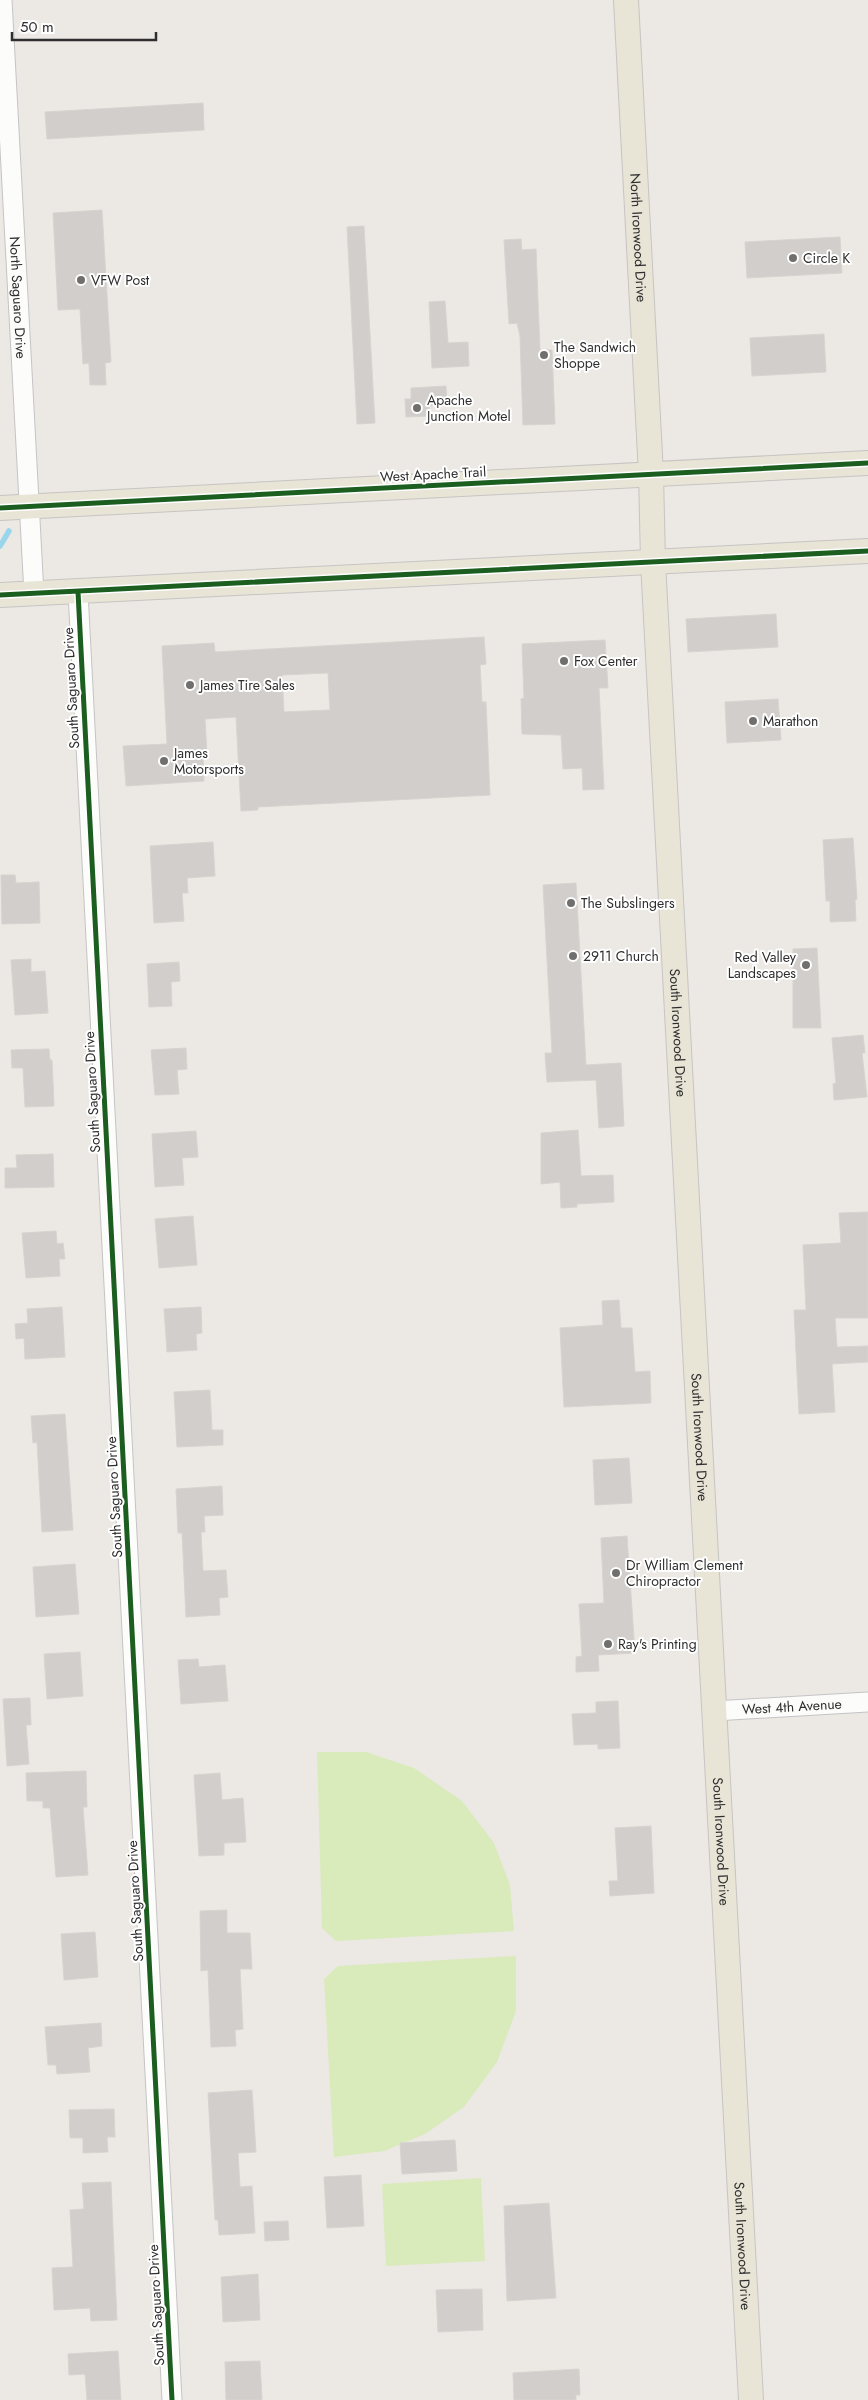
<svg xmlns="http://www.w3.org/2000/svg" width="868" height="2400" font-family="Jost,sans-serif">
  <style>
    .pitch { fill: #d9eabb }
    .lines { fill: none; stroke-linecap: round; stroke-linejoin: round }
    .stream { stroke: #99d6ec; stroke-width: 5.5 }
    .building { fill: #d1cecb; stroke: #d7d4d0; fill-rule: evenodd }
    .minor-casing { stroke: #c5c4c5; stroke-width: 21 }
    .major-casing { stroke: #c6c5c4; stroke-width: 26 }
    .minor { stroke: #fcfcfb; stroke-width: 19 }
    .major { stroke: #e8e4d6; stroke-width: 24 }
    .cycleway-casing { stroke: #fff; stroke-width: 8 }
    .cycleway { stroke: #1b5e20; stroke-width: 5 }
    .poi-dot { fill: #706f6e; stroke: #fff; stroke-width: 2 }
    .labels { text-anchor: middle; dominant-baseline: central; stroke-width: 4; stroke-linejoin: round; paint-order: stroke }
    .street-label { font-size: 14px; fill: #2e2e2e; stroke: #fff }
    .poi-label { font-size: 14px; fill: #2e2e2e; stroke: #fff; text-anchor: start }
  </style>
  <rect width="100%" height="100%" fill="#ece8e4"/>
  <path class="pitch" d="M317 1752H366L414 1768 462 1801 494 1843 510 1885 514 1931 336 1941 322 1928Z
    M516 1956V2011L497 2062 464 2107 425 2134 384 2151 334 2157 324 1979 338 1966Z
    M481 2178 485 2261 386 2266 382 2184Z"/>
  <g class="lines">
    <path class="stream" d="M0 546 9 531"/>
  </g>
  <path class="building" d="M203 103 204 130 47 139 45 112Z
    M102 210 111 362 105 363 106 385H90L89 363 83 364 80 309 58 310 53 213Z
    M364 226 375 423 357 424 347 227Z
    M840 237 842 273 747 278 745 242Z
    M521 239 522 250 536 249 540 350H552L555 424 523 425 520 336 517 323 509 324 504 240Z
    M445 301 448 343 468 342 469 366 432 368 429 302Z
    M824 334 826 372 752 376 750 338Z
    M446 386 447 405 429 406 430 416 406 417 405 399H411V388Z
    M776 614 778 647 688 652 686 619Z
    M484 637 486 664 480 665 482 702H486L490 795 258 807V810L241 811 236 717 205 719 207 755H203L204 781 126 786 123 746 167 744 162 646 214 643 215 652ZM328 673 330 710 284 712 282 675Z
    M605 640 608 688H599L604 789 583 790 582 768 563 769 561 735 522 734 521 699 524 698 522 644Z
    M778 699 781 740 727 743 725 702Z
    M853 838 857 899 855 900 856 921 830 922V901H826L823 840Z
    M213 842 215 876 187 878 188 893H182L184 921 154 923 150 846Z
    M1 875H15L16 883 39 882 40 923 2 924Z
    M576 883 586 1065 621 1063 624 1126 599 1128 596 1080 547 1082 545 1053H552L543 885Z
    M817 948 821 1028H793V949Z
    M31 959V972L45 971 48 1013 15 1015 11 960Z
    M179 962 180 981 171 982 172 1006 149 1007 147 964Z
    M863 1035 865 1053H862L867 1097 834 1100 833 1084 836 1083 832 1038Z
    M186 1048 187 1069 177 1070 179 1094 155 1095 151 1050Z
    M49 1049 50 1060H52L54 1106 25 1107 23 1068H12L11 1050Z
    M578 1130 581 1176 613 1175 614 1202 577 1204V1207L561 1208 560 1182 541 1184V1133Z
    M196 1131 198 1157 182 1158 184 1185 155 1187 152 1134Z
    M53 1154 54 1187 5 1188V1168H17L16 1155Z
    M868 1212V1318H835L837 1347 868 1346V1362L832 1364 835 1412 799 1414 794 1310H806L803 1245 841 1243 839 1213Z
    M193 1216 197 1265 159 1268 155 1219Z
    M56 1231 57 1244 63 1243 65 1259H59L60 1276 26 1278 22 1233Z
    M619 1300 621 1328H632L635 1372 650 1371 651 1403 564 1407 560 1328 603 1325 602 1301Z
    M62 1307 65 1357 25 1359 24 1338 16 1339 15 1324 28 1323 27 1309Z
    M201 1307 202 1333 196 1334 197 1350 167 1352 164 1309Z
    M210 1390 212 1430H223V1445L177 1447 174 1392Z
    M65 1414 73 1530 42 1532 37 1442 33 1443 31 1416Z
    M629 1458 632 1503 595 1505 593 1460Z
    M222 1486 223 1515 204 1516 205 1532H201L203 1571 226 1570 228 1597 219 1598 220 1615 186 1617 182 1533H178L176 1489Z
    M627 1536 635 1653 598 1655 599 1671 576 1672V1657L582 1656 579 1604 604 1603 601 1538Z
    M75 1564 79 1614 36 1617 33 1567Z
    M80 1652 83 1696 47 1699 44 1654Z
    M198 1659 199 1667 225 1665 228 1701 181 1704 178 1660Z
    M30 1698 31 1725H26L29 1764 7 1766 3 1699Z
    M618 1701 620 1748 598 1749V1744L574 1745 572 1714 596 1713V1702Z
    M86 1771 87 1807H83L88 1875 56 1877 50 1808H43V1801H27L26 1773Z
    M220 1773 222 1800 243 1798 246 1842 224 1843V1855L199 1856 194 1775Z
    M651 1826 654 1893 610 1896 609 1881H618L615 1828Z
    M227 1910V1933H250L252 1969H240L243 2029 235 2030 236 2046 211 2047 208 1970 201 1971 200 1911Z
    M95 1932 98 1977 64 1980 61 1934Z
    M101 2023 102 2046 88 2048 90 2072 57 2074 56 2065H48L45 2027Z
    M252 2090 256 2152 238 2153 240 2187 252 2186 255 2233 219 2235 218 2220H215L208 2093Z
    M114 2109 115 2137H107L108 2152 83 2153V2138H70L69 2110Z
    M455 2140 457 2171 402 2174 400 2143Z
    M361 2175 364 2226 327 2228 324 2177Z
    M111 2182 117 2320 91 2321 90 2308 54 2310 52 2268 73 2267 70 2210 84 2209 82 2183Z
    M549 2203 556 2298 507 2301 504 2206Z
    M288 2221 289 2240 265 2241 264 2222Z
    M258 2274 260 2320 223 2322 221 2277Z
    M482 2289 483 2330 438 2332 436 2290Z
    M118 2351 121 2400H87L85 2374 69 2375 68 2354Z
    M260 2361 262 2400H226L225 2362Z
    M579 2369 580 2395H576V2400H514L513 2373Z"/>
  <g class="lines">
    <defs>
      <g id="minor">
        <path id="s1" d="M2 0 34 594"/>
        <path d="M78 592 172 2400"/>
        <path id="s2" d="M714 1711 868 1702"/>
      </g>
      <g id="major">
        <path id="s3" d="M626 0 651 474 653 562 751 2400"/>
        <path d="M0 508 868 463"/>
        <path d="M0 595 868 551"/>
      </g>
    </defs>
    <use href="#minor" class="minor-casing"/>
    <use href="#major" class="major-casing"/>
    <use href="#minor" class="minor"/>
    <use href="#major" class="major"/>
    <defs>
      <path id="cycleway" d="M0 508 868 463
        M78 592 172 2400
        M0 595 868 551"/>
    </defs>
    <use href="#cycleway" class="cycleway-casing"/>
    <use href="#cycleway" class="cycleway"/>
  </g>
  <g class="poi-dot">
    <circle cx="793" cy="258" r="5"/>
    <circle cx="81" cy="280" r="5"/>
    <circle cx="544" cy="355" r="5"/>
    <circle cx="417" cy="408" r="5"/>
    <circle cx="564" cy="661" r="5"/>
    <circle cx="190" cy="685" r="5"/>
    <circle cx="753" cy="721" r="5"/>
    <circle cx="164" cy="761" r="5"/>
    <circle cx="571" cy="903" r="5"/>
    <circle cx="573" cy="956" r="5"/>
    <circle cx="806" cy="965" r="5"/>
    <circle cx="616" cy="1573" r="5"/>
    <circle cx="608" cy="1644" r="5"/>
  </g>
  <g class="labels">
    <g class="street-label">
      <text stroke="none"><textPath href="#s3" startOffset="238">North Ironwood Drive</textPath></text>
      <text stroke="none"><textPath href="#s1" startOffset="298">North Saguaro Drive</textPath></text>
      <text transform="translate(433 474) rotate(-3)">West Apache Trail</text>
      <text transform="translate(71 688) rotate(-93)">South Saguaro Drive</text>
      <text stroke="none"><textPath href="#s3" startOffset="1034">South Ironwood Drive</textPath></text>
      <text transform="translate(92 1092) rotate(-93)">South Saguaro Drive</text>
      <text stroke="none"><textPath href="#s3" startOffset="1439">South Ironwood Drive</textPath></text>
      <text transform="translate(114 1497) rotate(-93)">South Saguaro Drive</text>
      <text stroke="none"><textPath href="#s2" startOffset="78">West 4th Avenue</textPath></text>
      <text stroke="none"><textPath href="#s3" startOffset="1844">South Ironwood Drive</textPath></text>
      <text transform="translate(135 1901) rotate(-93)">South Saguaro Drive</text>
      <text stroke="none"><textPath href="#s3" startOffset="2249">South Ironwood Drive</textPath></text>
      <text transform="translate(156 2305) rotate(-93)">South Saguaro Drive</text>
    </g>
    <g class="poi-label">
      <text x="803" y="258">Circle K</text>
      <text x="91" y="280">VFW Post</text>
      <text x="554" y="347">The Sandwich<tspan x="554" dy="16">Shoppe</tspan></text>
      <text x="427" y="400">Apache<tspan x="427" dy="16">Junction Motel</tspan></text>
      <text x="574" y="661">Fox Center</text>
      <text x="200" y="685">James Tire Sales</text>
      <text x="763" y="721">Marathon</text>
      <text x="174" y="753">James<tspan x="174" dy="16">Motorsports</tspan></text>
      <text x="581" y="903">The Subslingers</text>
      <text x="583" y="956">2911 Church</text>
      <text x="796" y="957" text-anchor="end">Red Valley<tspan x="796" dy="16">Landscapes</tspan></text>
      <text x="626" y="1565">Dr William Clement<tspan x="626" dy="16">Chiropractor</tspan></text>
      <text x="618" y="1644">Ray's Printing</text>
    </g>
  </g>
  <path d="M12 32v8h144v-8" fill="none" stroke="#2e2e2e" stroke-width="2.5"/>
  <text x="20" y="32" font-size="15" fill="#2e2e2e" stroke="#ffffff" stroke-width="4" paint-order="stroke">50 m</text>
</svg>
